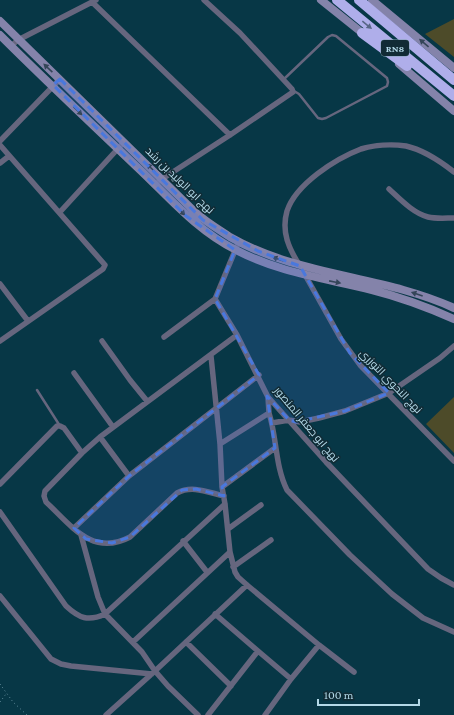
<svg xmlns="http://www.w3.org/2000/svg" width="454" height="715" font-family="'Crimson Pro',Cairo,serif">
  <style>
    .green { fill: #4d4b29 }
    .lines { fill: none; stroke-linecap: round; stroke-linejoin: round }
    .path { stroke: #648e9d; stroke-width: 1; stroke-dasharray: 1 3; stroke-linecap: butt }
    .lane { stroke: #66667e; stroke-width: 2.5 }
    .street { stroke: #66667e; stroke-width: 5.5 }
    .secondary { stroke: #8483aa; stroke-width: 8 }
    .highway { stroke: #afaeea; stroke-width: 10 }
    .oneway { fill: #586686 }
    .oneway2 { fill: #344558 }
    .marked { fill: #4a78dd; fill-opacity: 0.2; stroke: #4a78dd; stroke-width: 3; stroke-dasharray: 8 5; stroke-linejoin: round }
    .labels { text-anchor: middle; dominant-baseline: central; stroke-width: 3; stroke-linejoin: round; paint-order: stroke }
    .shield { fill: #112b35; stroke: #82a5b2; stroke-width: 1 }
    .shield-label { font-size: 10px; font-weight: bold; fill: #b3d9e8 }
    .street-label { font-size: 11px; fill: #b3d9e8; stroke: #112b35 }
  </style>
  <rect width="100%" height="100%" fill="#073746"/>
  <path class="green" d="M454 19V57L425 34Z
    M454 397V453L426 424Z"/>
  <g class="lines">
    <path class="path" d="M0 684 13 702 27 715
      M0 702 6 694"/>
    <path class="lane" d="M284 79 328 37 332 35 336 36 387 78 388 82 387 86 326 118 322 119 318 118 299 94 294 91
      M37 390 60 426"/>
    <path class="street" d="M92 2 230 135
      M11 46 18 40 96 0
      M0 141 60 79
      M0 145 105 265 103 269 0 341
      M0 163 9 156
      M159 181 230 135 293 92 292 89 240 33 204 0
      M389 189C400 199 413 213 428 217 436 219 446 218 454 218
      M60 212 124 142
      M239 241 215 299 237 335 268 397 326 462 428 569 441 578 454 585
      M300 266C289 249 281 232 287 211 296 184 335 159 361 149 374 145 392 144 406 146 424 150 440 161 454 172
      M304 273 341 339 360 365 454 461
      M0 284 28 321
      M164 337 215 299
      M102 341 130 380 147 401
      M211 356 220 444 222 487 225 504 230 552 235 572 238 577 247 585 319 645 291 679 265 715
      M74 373 113 427
      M269 413C277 438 275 466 287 490L350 555 392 594 423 618 454 632
      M272 423 289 420 300 422 319 418 345 411 389 393 440 358 454 346
      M100 437 129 476
      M220 444 269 413 268 397
      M0 484 57 426H60L64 428 82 453
      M222 487 275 448
      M224 496C207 492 192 485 177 493L130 537C92 557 71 525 46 502L44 496 45 491 82 453 100 437 237 335
      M0 512 66 606C79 618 88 622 105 614L225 504
      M74 528 129 476 259 375
      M228 529 261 505
      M81 535 98 597 105 614 142 652 155 671 168 686 198 715
      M183 541 207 572
      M233 567 271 540
      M0 596 51 659 61 664 71 666 152 674
      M133 642 230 552
      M186 642 231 686
      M319 645 354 672
      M258 651 291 679
      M106 715 155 671 247 585
      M208 715 258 651 215 614"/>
    <path class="secondary" d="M321 0 366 36
      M372 0 454 68
      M0 21 195 212C206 222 218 229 230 237 300 277 382 275 454 308
      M0 35C45 80 91 123 137 167 169 197 196 230 236 250 280 273 324 278 372 290 400 297 427 307 454 319
      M399 64 454 111"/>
    <path class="highway" d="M337 0 454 96
      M359 0 454 80
      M362 33 407 66"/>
  </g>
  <defs><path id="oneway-solid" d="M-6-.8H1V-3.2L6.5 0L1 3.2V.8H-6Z"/></defs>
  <use class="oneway" href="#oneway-solid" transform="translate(367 25) rotate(39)"/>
  <g class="oneway2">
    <use href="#oneway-solid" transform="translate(424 43) rotate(-140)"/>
    <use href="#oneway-solid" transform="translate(48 68) rotate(-137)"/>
    <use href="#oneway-solid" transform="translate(78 111) rotate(44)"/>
    <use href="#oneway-solid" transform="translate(151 168) rotate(-135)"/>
    <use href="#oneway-solid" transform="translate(181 211) rotate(46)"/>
    <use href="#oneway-solid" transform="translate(278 259) rotate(-160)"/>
    <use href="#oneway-solid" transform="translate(335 282) rotate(11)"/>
    <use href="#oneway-solid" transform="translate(417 294) rotate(-161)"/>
  </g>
  <path class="marked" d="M60 79 203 220 258 251 300 266 350 353 389 393 345 411 296 422 289 420 267 396 275 448 222 487 224 496 196 489 182 490 130 537 112 543 86 539 74 528 129 476 259 375 215 299 235 250 186 216 53 85Z"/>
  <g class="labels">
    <rect class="shield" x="381" y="40" width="28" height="16" rx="3"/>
    <g class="shield-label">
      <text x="395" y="48">RN8</text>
    </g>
    <g class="street-label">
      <text transform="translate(180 180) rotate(44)">نهج ابو الوليد بن رشد</text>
      <text transform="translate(391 381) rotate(46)">نهج النحوي التوزري</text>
      <text transform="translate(307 424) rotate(50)">نهج ابو جعفر المنصور</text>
    </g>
  </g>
  <path d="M318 699v6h101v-6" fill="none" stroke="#b3d9e8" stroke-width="2"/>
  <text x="324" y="699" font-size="12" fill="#b3d9e8" stroke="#112b35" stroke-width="3" paint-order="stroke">100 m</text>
</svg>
